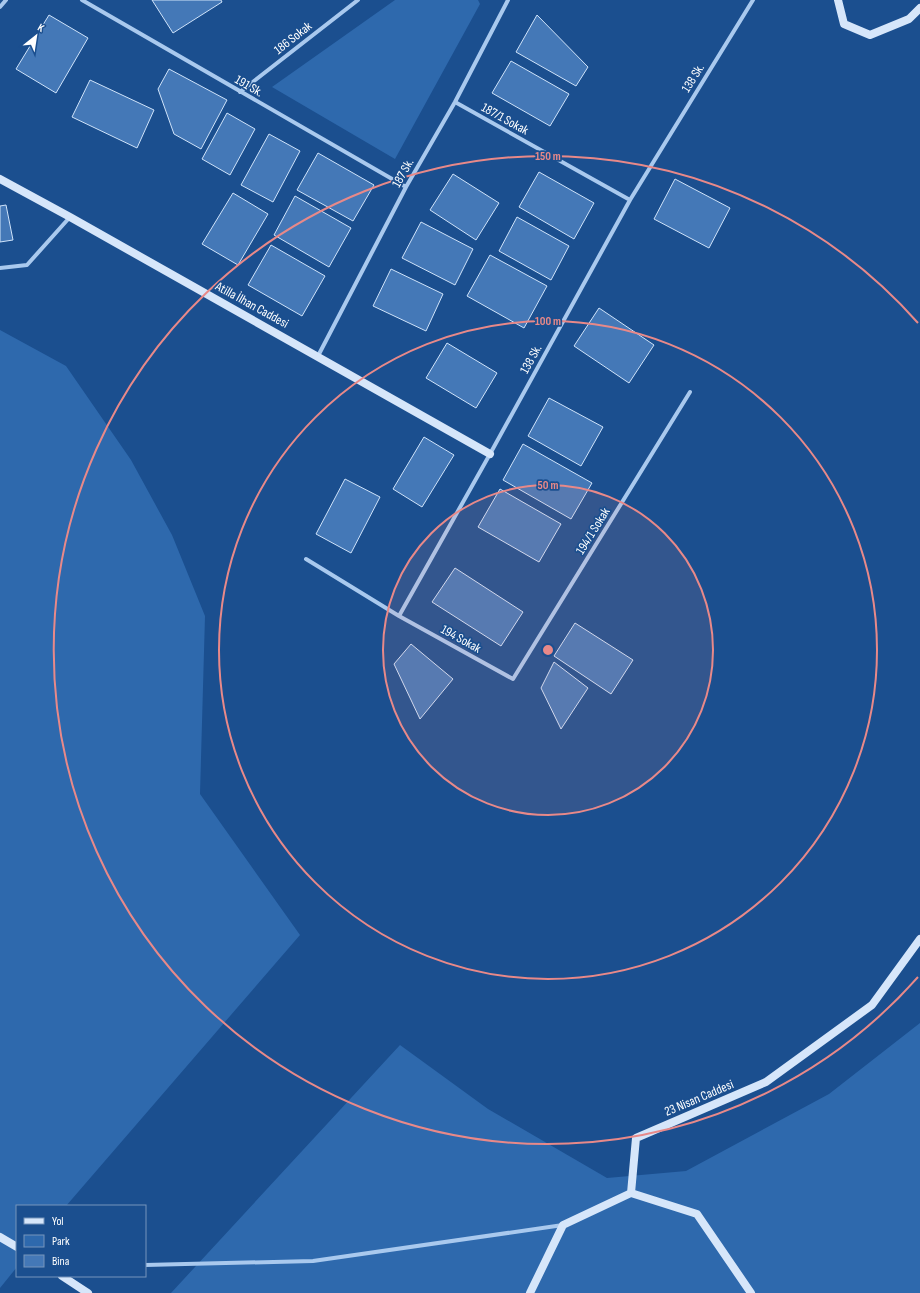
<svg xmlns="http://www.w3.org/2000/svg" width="920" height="1293" font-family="'Sofia Sans Condensed',sans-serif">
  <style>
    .green { fill: #2e69ad }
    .building { fill: #4478b7; stroke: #cfe3fa }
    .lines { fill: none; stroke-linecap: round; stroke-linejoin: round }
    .street { stroke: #a9c9ee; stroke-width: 4 }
    .secondary { stroke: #d6e6fa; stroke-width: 8 }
    .ring { fill: none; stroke: #e88989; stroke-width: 2 }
    .labels { text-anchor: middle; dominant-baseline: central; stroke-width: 3.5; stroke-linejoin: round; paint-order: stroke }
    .street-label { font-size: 13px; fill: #fff; stroke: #1b4f8f }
    .centre { fill: #e88989; stroke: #1b4f8f; stroke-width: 2 }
    .ring-label { font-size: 12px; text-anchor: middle; font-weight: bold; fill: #e88989; stroke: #1b4f8f; stroke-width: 3.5; stroke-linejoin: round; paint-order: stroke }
  </style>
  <rect width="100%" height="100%" fill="#1b4f8f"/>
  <path class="green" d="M395 0H478L480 4 395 159 272 87Z
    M0 330 66 366 131 460 172 535 205 616 200 794 300 935 66 1206H17V1267L0 1288Z
    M920 1023V1293H171L400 1045 488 1109 607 1178 686 1171 829 1094Z"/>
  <path class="building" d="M152 0H221L222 2 173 33Z
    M49 15 88 38 56 93 16 69Z
    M537 15 588 67 576 86 516 52Z
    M511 61 569 94 550 126 492 93Z
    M169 69 227 100 201 149 174 134 158 89Z
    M90 80 154 110 137 148 72 117Z
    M227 113 255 129 230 175 202 159Z
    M269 134 300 151 273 202 241 185Z
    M318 153 374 185 353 221 297 190Z
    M539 172 594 203 574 239 519 207Z
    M453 174 499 203 476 240 430 210Z
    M675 179 730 208 709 248 654 219Z
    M233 193 268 214 238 265 202 244Z
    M295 196 351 228 329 267 274 235Z
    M6 205 13 240 0 242V206Z
    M517 217 569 246 551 280 499 251Z
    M421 222 473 249 455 285 402 258Z
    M271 245 325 276 302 316 248 285Z
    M490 255 547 286 524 328 467 296Z
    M391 269 443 294 426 331 373 306Z
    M599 308 654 345 629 383 574 346Z
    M447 343 497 373 476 408 426 378Z
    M549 398 603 427 581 466 528 436Z
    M424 437 454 455 422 507 393 489Z
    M523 444 592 483 571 519 503 480Z
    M345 479 380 497 351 553 316 534Z
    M500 489 561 524 539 562 478 527Z
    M455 568 523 612 501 646 432 602Z
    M575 623 633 660 611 694 554 656Z
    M411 644 453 679 420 719 394 664Z
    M554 662 588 688 561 729 541 688Z"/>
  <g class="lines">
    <path class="street" d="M82 0 406 187
      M0 7 6 0
      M240 92 358 0
      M455 102 630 200
      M0 268 27 265 70 217
      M318 356 406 187 455 102 508 0
      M306 559 399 616 490 454 630 200 753 0
      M399 616 513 679 690 392
      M145 1265 313 1261 563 1225"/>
    <path class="secondary" d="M838 0 844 24 870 35 909 19 920 8
      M0 179 70 217 490 454
      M631 1193 697 1214 751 1293
      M0 1237 17 1247
      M62 1276 88 1293
      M530 1293 563 1225 631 1193 636 1138 766 1082 872 1005 920 939"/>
  </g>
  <circle cx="548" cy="650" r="165" fill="#e88989" fill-opacity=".12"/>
  <g class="ring">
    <circle cx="548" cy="650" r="165"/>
    <circle cx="548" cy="650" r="329"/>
    <path d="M918 977A494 494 0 1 1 918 323"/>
  </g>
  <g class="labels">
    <g class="street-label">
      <text transform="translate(293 38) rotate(-38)">186 Sokak</text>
      <text transform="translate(693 78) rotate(-58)">138 Sk.</text>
      <text transform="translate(249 86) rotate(30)">191 Sk.</text>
      <text transform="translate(505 119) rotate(29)">187/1 Sokak</text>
      <text transform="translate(403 173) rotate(-61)">187 Sk.</text>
      <text transform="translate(252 305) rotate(29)">Atilla İlhan Caddesi</text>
      <text transform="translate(531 359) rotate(-61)">138 Sk.</text>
      <text transform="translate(593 531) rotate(-58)">194/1 Sokak</text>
      <text transform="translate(461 639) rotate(29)">194 Sokak</text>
      <text transform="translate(699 1098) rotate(-23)">23 Nisan Caddesi</text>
    </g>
  </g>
  <circle cx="548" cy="650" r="6" class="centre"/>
  <g class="ring-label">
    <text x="548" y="160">150 m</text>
    <text x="548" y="325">100 m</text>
    <text x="548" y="489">50 m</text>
  </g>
  <rect x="16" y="1205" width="130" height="72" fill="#1b4f8f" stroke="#7695bc"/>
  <rect x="24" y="1218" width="20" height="6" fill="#d6e6fa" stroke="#7695bc"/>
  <text x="52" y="1225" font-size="12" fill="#ffffff">Yol</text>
  <rect x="24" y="1235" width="20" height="12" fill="#2e69ad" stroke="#7695bc"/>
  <text x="52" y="1245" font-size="12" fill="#ffffff">Park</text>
  <rect x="24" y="1255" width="20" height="12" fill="#4478b7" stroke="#7695bc"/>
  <text x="52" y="1265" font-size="12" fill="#ffffff">Bina</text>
  <g transform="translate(36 36) rotate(30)" stroke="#1b4f8f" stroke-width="3" paint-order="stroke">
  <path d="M0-3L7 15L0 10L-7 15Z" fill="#ffffff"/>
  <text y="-6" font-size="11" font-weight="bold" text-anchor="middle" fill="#ffffff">K</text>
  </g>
</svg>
